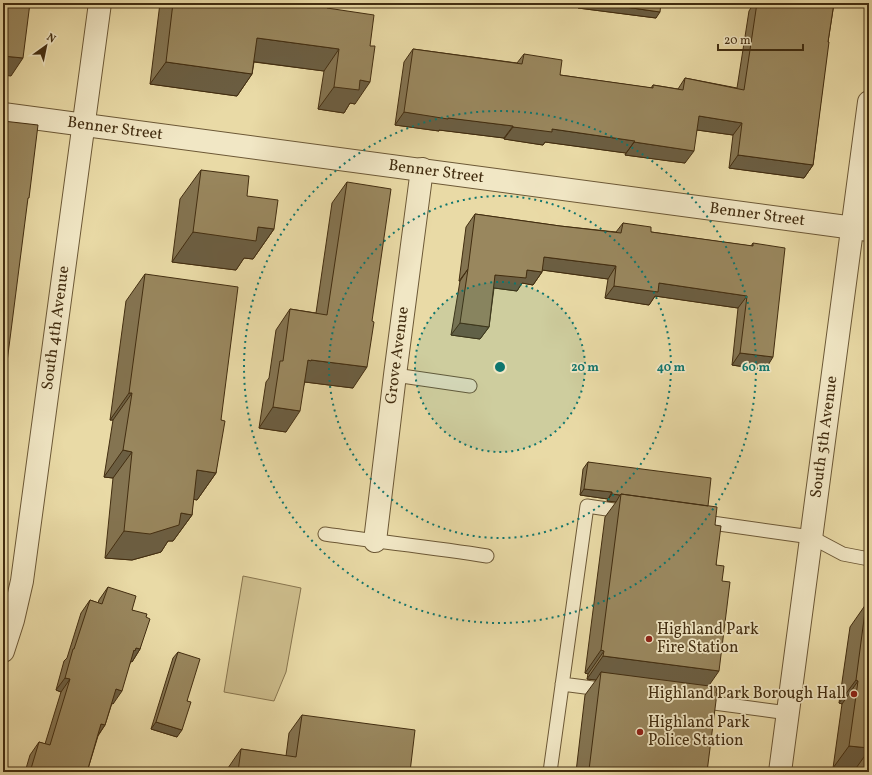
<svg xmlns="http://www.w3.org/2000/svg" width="872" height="775" font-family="Vollkorn,serif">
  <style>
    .green { fill: #cdbd8c; stroke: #88754e }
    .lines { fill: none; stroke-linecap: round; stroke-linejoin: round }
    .lane-casing { stroke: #6c5836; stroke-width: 15 }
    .street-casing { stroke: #6c5836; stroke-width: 24 }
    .lane { stroke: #f1e7c5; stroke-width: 13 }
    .street { stroke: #f1e7c5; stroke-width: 22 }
    .wall { fill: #847451; stroke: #422d10 }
    .shaded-wall { fill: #6b5e42; stroke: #422d10 }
    .building { fill: #99875e; stroke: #422d10 }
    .ring { fill: none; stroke: #0f766e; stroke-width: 2; stroke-dasharray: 2 4 }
    .poi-dot { fill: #8f2418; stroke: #f1e7c5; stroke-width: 1.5 }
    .labels { text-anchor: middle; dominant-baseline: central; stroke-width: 3.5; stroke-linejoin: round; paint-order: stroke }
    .street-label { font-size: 16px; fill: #422d10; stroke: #f1e7c5 }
    .poi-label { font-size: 16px; fill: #422d10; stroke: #f1e7c5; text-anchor: start }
    .centre { fill: #0f766e; stroke: #f1e7c5; stroke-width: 2 }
    .ring-label { font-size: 12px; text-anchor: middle; font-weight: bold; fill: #0f766e; stroke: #f1e7c5; stroke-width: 3.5; stroke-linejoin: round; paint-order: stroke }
  </style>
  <rect width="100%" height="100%" fill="#e9daa6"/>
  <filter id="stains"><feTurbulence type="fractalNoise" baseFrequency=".005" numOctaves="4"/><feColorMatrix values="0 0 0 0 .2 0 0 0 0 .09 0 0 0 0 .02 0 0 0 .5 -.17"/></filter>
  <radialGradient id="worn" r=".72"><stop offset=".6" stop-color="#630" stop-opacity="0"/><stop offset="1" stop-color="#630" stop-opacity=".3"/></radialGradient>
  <path class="green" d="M243 576 301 588 286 672 274 701 224 692Z"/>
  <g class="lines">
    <defs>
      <path id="lane" d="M395 375 470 386
        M698 521 811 537 843 554 869 559
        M325 534C379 542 433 547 487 556
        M562 684 608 690
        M699 701 788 713
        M550 772 587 506 627 512"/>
      <g id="street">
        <path id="s1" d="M3 114 869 230"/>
        <path id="s2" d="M375 541 395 375 422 169"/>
        <path id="s3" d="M3 651 13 620 22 581 100 3"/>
        <path id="s4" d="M780 772 869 102"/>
      </g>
    </defs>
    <use href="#lane" class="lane-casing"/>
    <use href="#street" class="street-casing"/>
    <use href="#lane" class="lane"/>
    <use href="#street" class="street"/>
  </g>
  <path class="wall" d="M160 3H328L327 8 355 104 350 103 344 113 318 109 324 71 254 62 252 74 237 96 150 84Z
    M579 3H661L656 18 578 8Z
    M754 3H834L828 42 813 165 804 178 729 168 733 135 697 130 685 163 625 155 626 153 545 142 543 145 504 139V138L439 130V131L395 125 404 62 413 49 517 63 524 54 560 75 651 88 653 85 678 89 685 78 737 88 749 11Z
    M201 170 247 196 274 229 253 259 244 258 236 270 172 262 180 199Z
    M347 182 353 388 305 382 286 432 259 428 266 382 269 378 276 330 290 309 316 313 332 203Z
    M475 214 560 226 616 232 623 223 651 232 751 246 753 243 765 370 732 365 738 308 655 296 649 305 605 298 608 279 542 270V272L533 285 522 283 517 291 494 288 489 327 480 339 451 335 460 281H459L466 227Z
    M145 274 221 420 216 473 197 500 193 499 192 515 173 541H168L161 552 132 560 105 558 113 478 104 477 113 420H110L126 301Z
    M588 462 708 506 715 525 716 565 708 686 707 772H576L585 695 596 680 587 679 588 674 585 673 605 517 616 502 607 501 608 499 580 495 583 469Z
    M108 587 132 610 146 617 140 649 132 662 131 661 113 704 112 703 105 725 98 736 87 772H25L30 755 39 742 45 744 61 692 56 690 64 661 67 658 81 613 90 600 98 603 99 600Z
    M866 604 869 605V772H854V771L833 768 842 704 839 703 850 627Z
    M178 652 187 701 177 737 151 729 173 658Z
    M302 715 410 772H413H227L228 768 241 749 286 756 289 733Z"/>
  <path class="shaded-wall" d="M581 3H597L660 12 656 18 578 8Z
    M257 38 339 49 324 71 241 60Z
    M3 56 23 58 11 76 3 75Z
    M166 62 252 74 237 96 150 84Z
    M360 80 370 82 355 104 350 103 344 113 318 109 334 87Z
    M404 112 513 126 504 138 439 130V131L395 125Z
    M699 116 742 123 733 135 690 129Z
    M513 127 552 129 635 141 626 153 545 142 543 145 504 139Z
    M634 142 694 151 685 163 625 155Z
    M738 155 813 165 804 178 729 168Z
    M258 227 274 229 253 259 244 258 236 270 172 262 193 232Z
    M544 257 616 266 608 279 535 269Z
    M468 269 460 281H459Z
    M527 270 542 272 533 285 522 283 517 291 487 287 495 275Z
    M659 283 747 296 738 308 655 296 649 305 605 298 614 286Z
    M460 323 489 327 480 339 451 335Z
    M740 353 773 357 765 370 732 365Z
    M308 360H311L367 367 353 388 297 381Z
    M129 393H132L113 420H110Z
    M273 407 300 411 286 432 259 428Z
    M123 450 132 452 113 478 104 477Z
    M197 470 216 473 197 500 178 496Z
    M584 489 612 492 608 499 580 495Z
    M612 494 620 495 616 502 607 501Z
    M181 513 192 515 173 541H168L161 552 132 560 105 558 124 531Z
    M136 648 140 649 132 662 128 661 125 663Z
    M601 650 604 651 588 674 585 673Z
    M603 656 719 671 703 694 601 672 596 680 587 679Z
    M65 678 70 679 61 692 56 690Z
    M856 680 858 681 842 704 839 703Z
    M116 689 122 691 113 704 107 702Z
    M156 722 182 730 177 737 151 729Z
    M101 724 105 725 96 738Z
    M849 746 869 748V750L854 771 833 768Z
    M867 769H869V772H865Z
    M589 770 604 772H588Z"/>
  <path class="building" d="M3 3H30L23 58 3 56Z
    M173 3H328L327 8 374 15 370 46H375L370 82 360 80 359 90 334 87 339 49 257 38 252 74 166 62Z
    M597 3H661L660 12Z
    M757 3H834L828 42H829L813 165 738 155 742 123 699 116 694 151 634 142 635 141 552 129V132L513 127V126L448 118V119L404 112 413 49 522 64 524 54 562 60 560 75 653 88V85L683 90 685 78 744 90Z
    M3 121 38 125 29 198H28L6 370H3V374Z
    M201 170 249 176 247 196 278 200 274 229 258 227 256 241 193 232Z
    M347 182 391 189 372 321 374 322 367 367 311 360V361L308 360 300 411 273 407 280 361H283L290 309 327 315Z
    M475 214 560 226 621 233 623 223 651 227V232L753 246V243L785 248 773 357 740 353 747 296 659 283 658 292 614 286 616 266 544 257 542 272 527 270 526 278 495 275 489 327 460 323 468 269Z
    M145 274 238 287 221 420 225 421 216 473 197 470 192 515 181 513 179 525 150 534 124 531 132 452 123 450 132 393H129Z
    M588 462 711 478 708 506 621 494 620 495 612 494V492L584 489Z
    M621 494 717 507 715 525 721 526 716 565 724 566 722 581 730 582 719 671 603 656 604 651 601 650Z
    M108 587 136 596 132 610 147 614 146 617 150 619 140 649 136 648 135 651 134 650 122 691 116 689 105 725 101 724 87 772 80 771V772H30L39 742 50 745 70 679 65 678 73 649H74L90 600 102 604Z
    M866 604 869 605V748L849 746 858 681 856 680Z
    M178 652 200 659 187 701 191 702 182 730 156 722Z
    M601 672 717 687 716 693H717L707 772H604L589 770Z
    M302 715 415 730 410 772H413H238L241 749 296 757Z
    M869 757V769H867Z"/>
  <circle cx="500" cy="367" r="85" fill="#0f766e" fill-opacity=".12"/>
  <g class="ring">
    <circle cx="500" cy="367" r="85"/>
    <circle cx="500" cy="367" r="171"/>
    <circle cx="500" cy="367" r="256"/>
  </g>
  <g class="poi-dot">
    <circle cx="649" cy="639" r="4"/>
    <circle cx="854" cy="694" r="4"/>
    <circle cx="640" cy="732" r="4"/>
  </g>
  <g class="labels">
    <g class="street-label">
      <text stroke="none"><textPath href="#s1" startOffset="113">Benner Street</textPath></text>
      <text stroke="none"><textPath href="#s1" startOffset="437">Benner Street</textPath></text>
      <text stroke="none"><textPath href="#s1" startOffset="761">Benner Street</textPath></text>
      <text stroke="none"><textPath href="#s3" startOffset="328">South 4th Avenue</textPath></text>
      <text stroke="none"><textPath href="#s2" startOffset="187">Grove Avenue</textPath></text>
      <text stroke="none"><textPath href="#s4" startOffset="338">South 5th Avenue</textPath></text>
    </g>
    <g class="poi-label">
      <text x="657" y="630">Highland Park<tspan x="657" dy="18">Fire Station</tspan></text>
      <text x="846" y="694" text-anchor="end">Highland Park Borough Hall</text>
      <text x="648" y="723">Highland Park<tspan x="648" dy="18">Police Station</tspan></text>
    </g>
  </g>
  <circle cx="500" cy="367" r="6" class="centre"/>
  <g class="ring-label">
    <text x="585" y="371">20 m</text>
    <text x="671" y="371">40 m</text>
    <text x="756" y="371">60 m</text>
  </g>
  <rect width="872" height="775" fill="none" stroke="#e9daa6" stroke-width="16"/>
  <rect x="4" y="4" width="864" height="767" fill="none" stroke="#422d10" stroke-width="2"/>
  <rect x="8" y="8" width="856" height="759" fill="none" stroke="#422d10"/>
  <g transform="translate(46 46) rotate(33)" stroke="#f1e7c5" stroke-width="3" paint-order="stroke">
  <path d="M0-3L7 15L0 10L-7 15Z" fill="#422d10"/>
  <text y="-6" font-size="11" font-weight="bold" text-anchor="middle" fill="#422d10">N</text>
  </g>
  <path d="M718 44v6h85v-6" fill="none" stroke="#422d10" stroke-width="2"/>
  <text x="724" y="44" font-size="12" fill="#422d10" stroke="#f1e7c5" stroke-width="3" paint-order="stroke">20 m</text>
  <rect width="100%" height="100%" filter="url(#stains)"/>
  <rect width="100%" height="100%" fill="url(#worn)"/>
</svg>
